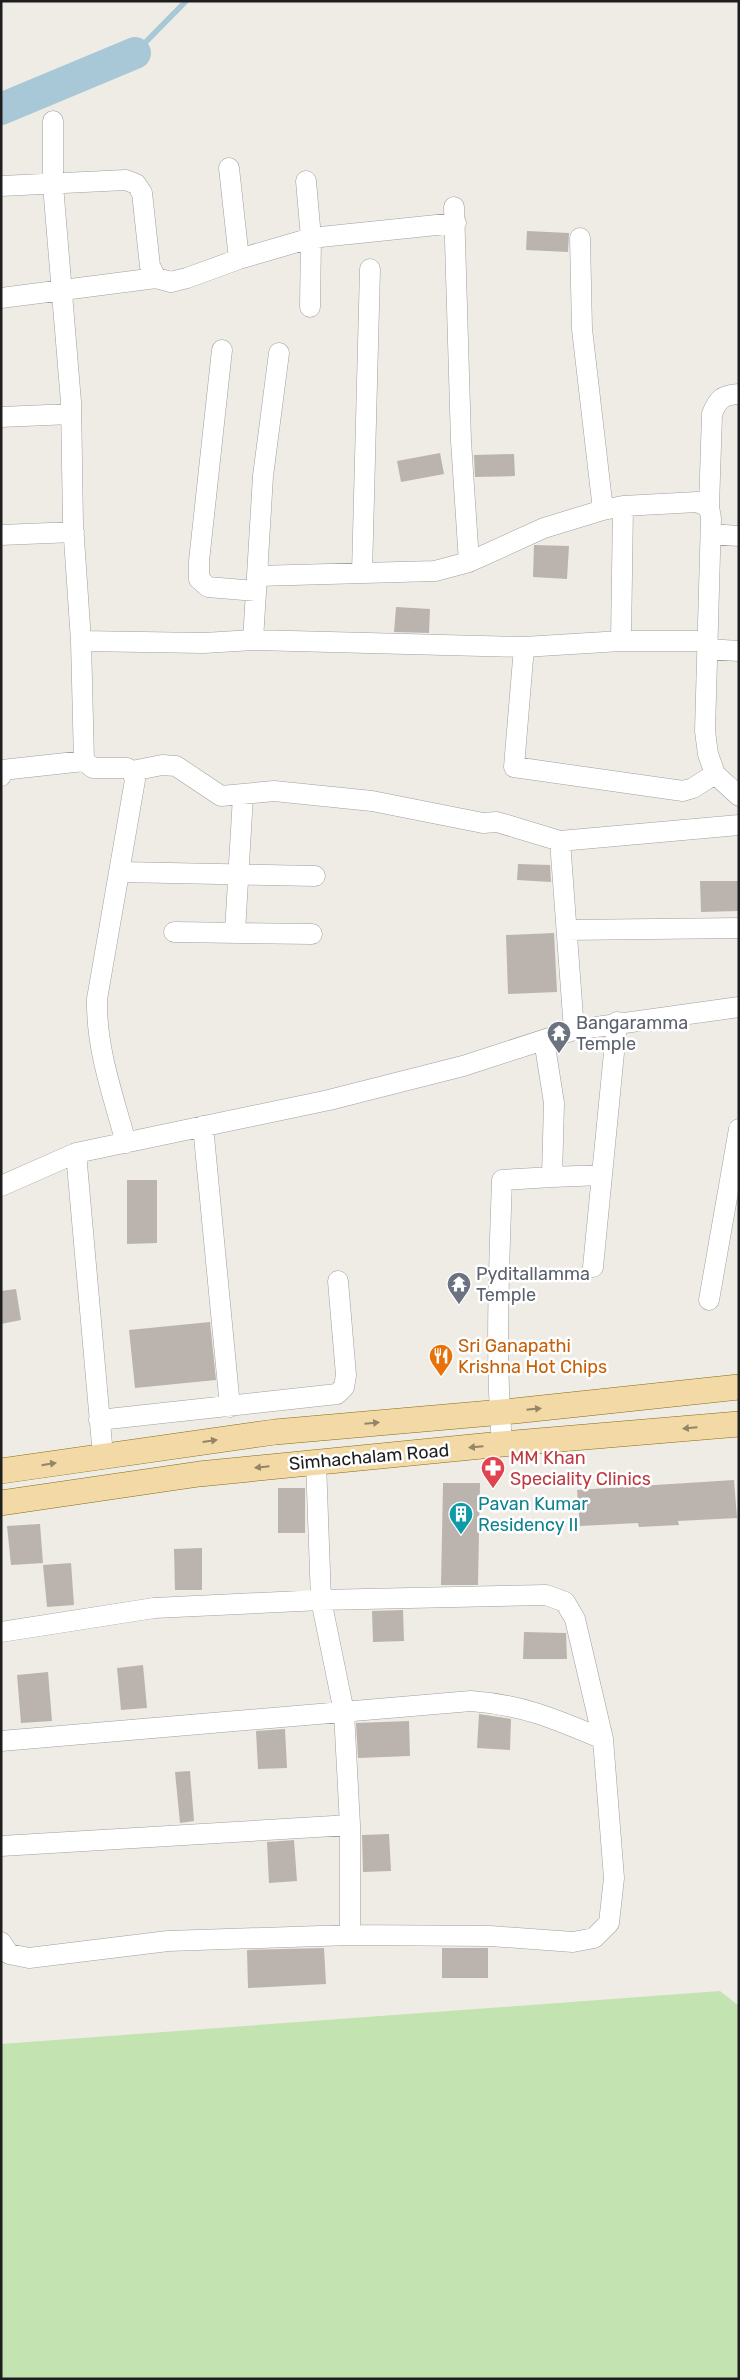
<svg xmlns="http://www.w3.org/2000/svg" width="740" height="2380" font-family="Rubik,sans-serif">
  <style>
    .grass { fill: #c3e3b0 }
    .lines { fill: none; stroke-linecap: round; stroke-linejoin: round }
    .stream { stroke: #a9c8d7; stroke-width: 5.5 }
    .river { stroke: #a9c8d7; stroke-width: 32 }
    .building { fill: #bbb4ae }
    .minor-casing { stroke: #9f9f9f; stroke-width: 21 }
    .major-casing { stroke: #886c0f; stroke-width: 26 }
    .minor { stroke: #fff; stroke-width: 20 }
    .major { stroke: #f2d9a5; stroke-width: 25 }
    .oneway { fill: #938568 }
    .labels { text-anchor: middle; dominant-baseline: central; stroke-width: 5; stroke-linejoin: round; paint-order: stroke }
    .worship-label { font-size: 18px; fill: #5b616d; stroke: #fff; text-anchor: start }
    .food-label { font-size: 18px; fill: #c56008; stroke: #fff; text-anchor: start }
    .street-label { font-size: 18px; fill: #1e1e1e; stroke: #fff }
    .health-label { font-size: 18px; fill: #be3a42; stroke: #fff; text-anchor: start }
    .culture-label { font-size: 18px; fill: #0d838f; stroke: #fff; text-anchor: start }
  </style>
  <rect width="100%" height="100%" fill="#eeece5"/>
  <path class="grass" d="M720 1991 739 2006V2379H1V2044Z"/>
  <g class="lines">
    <path class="stream" d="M135 53 186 1"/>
    <path class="river" d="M1 109 135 53"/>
  </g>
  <path class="building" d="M527 231 569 233 568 252 526 250Z
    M440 453 444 474 401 482 397 461Z
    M514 454 515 476 475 477 474 455Z
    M534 545 569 546 567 579 533 577Z
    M396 607 430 609 429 633 394 632Z
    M518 864 550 865 551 882 517 880Z
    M700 881H739V911L701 912Z
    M554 933 557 992 508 994 506 935Z
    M127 1180H157V1243L127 1244Z
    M16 1289 21 1320 1 1324V1291Z
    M210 1322 216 1380 135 1388 129 1330Z
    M734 1480 737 1518 678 1521 679 1525 639 1527 638 1523 580 1526 577 1490Z
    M443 1483H480L478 1585H441Z
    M278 1488H305V1533H278Z
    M40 1524 43 1563 11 1565 7 1526Z
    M202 1548V1590H175L174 1549Z
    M71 1563 74 1605 47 1607 43 1565Z
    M403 1610 404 1641 373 1642 372 1611Z
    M524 1632 566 1633 567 1659H523Z
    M143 1665 147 1708 121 1710 117 1668Z
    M48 1672 52 1721 21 1723 17 1675Z
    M479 1714 511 1719 510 1750 477 1748Z
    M409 1721 410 1756 358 1758 356 1723Z
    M285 1729 287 1768 258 1769 256 1731Z
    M190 1771 194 1821 180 1823 175 1772Z
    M389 1834 391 1871 363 1872 362 1835Z
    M294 1840 297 1881 269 1883 267 1842Z
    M324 1948 326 1984 248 1988 247 1950Z
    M442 1948H488V1978H442Z"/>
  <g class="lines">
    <defs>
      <path id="minor" d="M53 121V185L71 402 73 524 81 641
        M229 168 239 259
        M306 181 311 238 310 307
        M1 186 126 180 136 184 142 193 150 266 156 278 171 282 187 278 239 259 311 238 456 223
        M454 207 461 441 469 562
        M580 238 582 329 603 510
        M1 298 156 278
        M222 350 199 561V579L208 587 256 591
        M1 417 71 414
        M709 507 712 414C718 399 722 395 739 394
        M711 534 739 536
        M1 535 74 532
        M362 573 370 269
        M257 576 263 476 279 353
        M253 640 524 647 621 641H707
        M621 641 623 506
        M524 647 514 767 683 791 693 788 715 774
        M707 649 739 651
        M132 771 162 765 176 766 221 796 274 791 372 801 483 823 497 822 560 841 739 825
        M1 776 2 770 84 761
        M560 841 574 1030
        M120 872 315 876
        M567 930 739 928
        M174 932 312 934
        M235 932 243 796
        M203 1126 230 1407
        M126 1143C113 1095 96 1049 97 999L135 780 132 771 127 768H93L84 761 81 641 204 643 253 640 257 576 435 571 469 562 544 528 603 510 623 506 697 502 709 507 711 518 705 731 708 754 715 774 739 796
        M76 1153 103 1456
        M552 1177 602 1175
        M1 1186 76 1153 329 1100 463 1066 574 1030 739 1007
        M593 1267 617 1022
        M709 1300 739 1129
        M99 1420 337 1394 344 1387 346 1375 338 1281
        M502 1444C495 1356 499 1269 502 1180L552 1177 554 1103 544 1040
        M1 1632 154 1608 321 1600 546 1595 565 1602 575 1619 603 1739
        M1 1741 471 1701C524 1705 555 1719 603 1739L614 1878 609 1923 594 1938 573 1942 490 1936 350 1935
        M1 1846 350 1825
        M1 1942 9 1954 29 1958 168 1941 350 1935V1825L344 1712 321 1600 316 1462"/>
      <path id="major" d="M1 1471 275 1432 514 1411 739 1387
        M1 1503 199 1474 502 1444 739 1424"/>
    </defs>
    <use href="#minor" class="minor-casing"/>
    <use href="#major" class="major-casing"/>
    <use href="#minor" class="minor"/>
    <use href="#major" class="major"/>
  </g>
  <defs><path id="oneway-solid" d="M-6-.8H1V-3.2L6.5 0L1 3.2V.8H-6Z" transform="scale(1.25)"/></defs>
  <g class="oneway">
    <use href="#oneway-solid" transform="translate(534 1409) rotate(-6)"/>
    <use href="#oneway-solid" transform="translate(372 1423) rotate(-5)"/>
    <use href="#oneway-solid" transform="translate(690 1428) rotate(175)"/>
    <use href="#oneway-solid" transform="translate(210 1441) rotate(-8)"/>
    <use href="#oneway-solid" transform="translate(476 1447) rotate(175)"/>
    <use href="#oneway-solid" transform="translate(49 1464) rotate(-9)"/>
    <use href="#oneway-solid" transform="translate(262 1467) rotate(174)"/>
  </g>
  <defs>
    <symbol id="temple-pin" viewBox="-11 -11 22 30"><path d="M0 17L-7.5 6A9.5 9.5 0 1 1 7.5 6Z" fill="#6b7280" stroke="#fff"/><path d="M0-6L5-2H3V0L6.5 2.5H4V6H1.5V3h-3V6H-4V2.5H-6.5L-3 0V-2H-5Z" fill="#fff"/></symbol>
    <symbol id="restaurant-pin" viewBox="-11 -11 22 30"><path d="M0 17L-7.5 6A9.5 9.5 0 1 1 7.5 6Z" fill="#e8710a" stroke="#fff"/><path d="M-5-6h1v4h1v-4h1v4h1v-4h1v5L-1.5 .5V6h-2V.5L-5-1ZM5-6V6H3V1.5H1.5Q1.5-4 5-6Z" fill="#fff"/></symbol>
    <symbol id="pharmacy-pin" viewBox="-11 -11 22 30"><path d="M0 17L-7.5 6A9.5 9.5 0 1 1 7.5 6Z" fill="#e0444e" stroke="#fff"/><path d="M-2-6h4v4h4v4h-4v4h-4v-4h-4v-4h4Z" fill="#fff"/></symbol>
    <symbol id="building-pin" viewBox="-11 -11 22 30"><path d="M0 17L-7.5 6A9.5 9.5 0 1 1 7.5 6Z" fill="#0f9aa8" stroke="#fff"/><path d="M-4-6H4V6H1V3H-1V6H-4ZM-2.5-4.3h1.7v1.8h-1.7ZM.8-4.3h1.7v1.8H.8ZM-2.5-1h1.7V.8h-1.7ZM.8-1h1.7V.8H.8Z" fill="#fff"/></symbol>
  </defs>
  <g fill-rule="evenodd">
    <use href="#temple-pin" x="545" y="1019" width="28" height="38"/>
    <use href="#temple-pin" x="445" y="1270" width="28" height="38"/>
    <use href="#restaurant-pin" x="427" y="1342" width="28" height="38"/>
    <use href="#pharmacy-pin" x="479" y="1454" width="28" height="38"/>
    <use href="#building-pin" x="447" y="1500" width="28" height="38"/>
  </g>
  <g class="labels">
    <g class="worship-label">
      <text x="576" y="1023">Bangaramma<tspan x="576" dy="21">Temple</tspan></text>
      <text x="476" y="1274">Pyditallamma<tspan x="476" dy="21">Temple</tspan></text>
    </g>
    <g class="food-label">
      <text x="458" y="1346">Sri Ganapathi<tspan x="458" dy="21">Krishna Hot Chips</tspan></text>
    </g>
    <g class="street-label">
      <text transform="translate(369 1457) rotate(-5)">Simhachalam Road</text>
    </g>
    <g class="health-label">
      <text x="510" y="1458">MM Khan<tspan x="510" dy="21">Speciality Clinics</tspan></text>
    </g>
    <g class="culture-label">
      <text x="478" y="1504">Pavan Kumar<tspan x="478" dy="21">Residency II</tspan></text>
    </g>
  </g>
  <rect width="740" height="2380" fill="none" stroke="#1e1e1e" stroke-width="5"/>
</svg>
